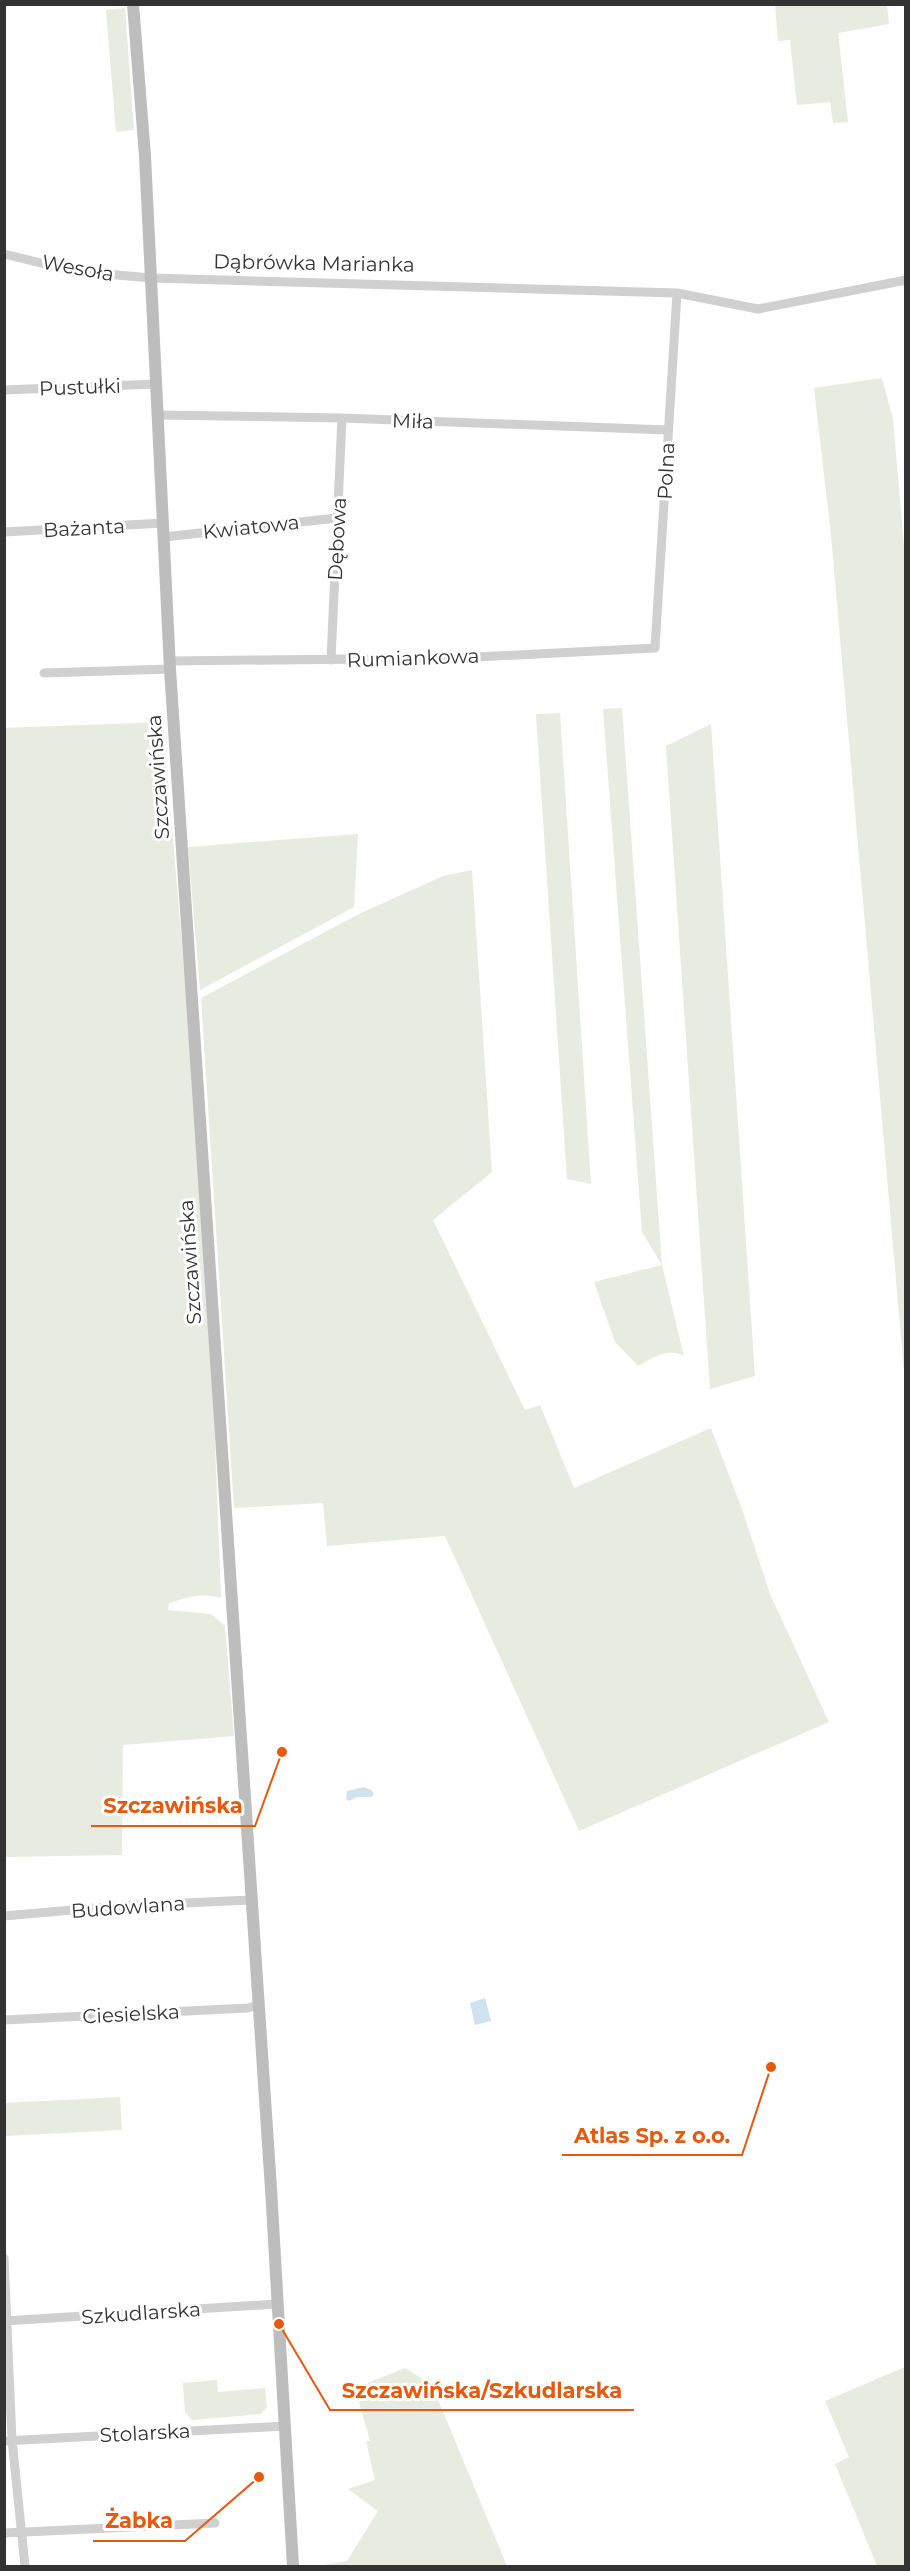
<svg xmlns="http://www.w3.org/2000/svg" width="910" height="2571" font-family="Montserrat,sans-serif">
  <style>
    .green { fill: #e6ecdf }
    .water { fill: #cfe2ee }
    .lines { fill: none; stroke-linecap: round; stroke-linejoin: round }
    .street { stroke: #d0d0d0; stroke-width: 9 }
    .secondary { stroke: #bdbdbd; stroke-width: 12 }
    .labels { text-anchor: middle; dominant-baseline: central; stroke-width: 6; stroke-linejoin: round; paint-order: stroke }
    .street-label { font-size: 20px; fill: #333; stroke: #fff }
    .leader { fill: none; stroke: #e8590c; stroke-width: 2 }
    .callout-dot { fill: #e8590c; stroke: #fff; stroke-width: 2 }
    .callout-label { font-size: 21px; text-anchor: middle; font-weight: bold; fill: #e8590c; stroke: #fff; stroke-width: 6; stroke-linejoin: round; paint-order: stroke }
  </style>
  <rect width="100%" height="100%" fill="#fff"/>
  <path class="green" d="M775 5H887L889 24 838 33 848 122 833 123 830 102 797 105 790 40 778 41Z
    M125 8 134 130 116 132 106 10Z
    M882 378 893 419 906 571 905 1383 831 535 814 388Z
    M622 708 662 1265 684 1356C667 1347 652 1358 638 1366L615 1342 594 1282 662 1265 642 1232 603 709Z
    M560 713 591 1184 567 1179 536 714Z
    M163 722 190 1040 214 1420 221 1598C199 1592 190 1597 169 1603L168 1610 211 1614 225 1626 234 1736 123 1745 122 1855 5 1857 4 728Z
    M711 724 755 1376 710 1389 666 746Z
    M358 834 354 907 200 990 188 847Z
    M472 870 492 1172 433 1220 525 1410 540 1405 574 1488 711 1428 742 1509 770 1594 829 1722 579 1831 445 1536 327 1546 323 1503 234 1508 201 998 361 913 443 876Z
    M120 2097 122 2130 5 2136V2103Z
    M905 2367V2566H877L835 2464 849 2457 825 2401Z
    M405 2368 432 2385 507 2566H318L347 2561 378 2511 348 2489 375 2480 366 2441H370L355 2388Z
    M217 2380 218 2392 265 2388 267 2407 261 2414 192 2420 185 2413 183 2383Z"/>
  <path class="water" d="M364 1787 371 1790 374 1794 371 1797H357L349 1801 346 1799 347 1791Z
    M485 1998 491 2021 475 2025 470 2003Z"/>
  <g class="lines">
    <path class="street" d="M4 254 73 271 151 278 677 293 758 309 906 280
      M4 390 156 384
      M158 415 342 418 668 430
      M4 532 163 523
      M164 537 337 518
      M331 660 342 418
      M170 661 458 658 655 648 677 293
      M44 673 170 669
      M4 1916 117 1906 251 1900
      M4 2020 248 2008 258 2005
      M4 2258 12 2440 25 2566
      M4 2321 277 2304
      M4 2441 285 2426
      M4 2533 215 2523"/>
    <path class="secondary" d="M133 4 145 156 170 669 271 2189 293 2566"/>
  </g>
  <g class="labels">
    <g class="street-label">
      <text transform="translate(314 263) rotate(1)">Dąbrówka Marianka</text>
      <text transform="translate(78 268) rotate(10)">Wesoła</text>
      <text transform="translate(80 387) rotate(-2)">Pustułki</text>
      <text transform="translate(413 421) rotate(2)">Miła</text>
      <text transform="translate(666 471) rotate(-87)">Polna</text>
      <text transform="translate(251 527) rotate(-6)">Kwiatowa</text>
      <text transform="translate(84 528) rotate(-3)">Bażanta</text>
      <text transform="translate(337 539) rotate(-87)">Dębowa</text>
      <text transform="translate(413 658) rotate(-2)">Rumiankowa</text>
      <text transform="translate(158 777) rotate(-94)">Szczawińska</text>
      <text transform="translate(190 1262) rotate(-94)">Szczawińska</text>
      <text transform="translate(128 1907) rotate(-4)">Budowlana</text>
      <text transform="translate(131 2014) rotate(-3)">Ciesielska</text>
      <text transform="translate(141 2313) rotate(-4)">Szkudlarska</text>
      <text transform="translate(145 2433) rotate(-3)">Stolarska</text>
    </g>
  </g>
  <path class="leader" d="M282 1752L255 1826H91M771 2067L742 2155H562M279 2324L330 2410H634M259 2477L185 2541H93"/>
  <g class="callout-dot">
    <circle cx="282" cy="1752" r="6"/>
    <circle cx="771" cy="2067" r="6"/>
    <circle cx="279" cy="2324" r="6"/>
    <circle cx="259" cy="2477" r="6"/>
  </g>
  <g class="callout-label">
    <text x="173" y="1813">Szczawińska</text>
    <text x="652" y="2143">Atlas Sp. z o.o.</text>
    <text x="482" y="2398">Szczawińska/Szkudlarska</text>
    <text x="139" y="2528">Żabka</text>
  </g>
  <rect width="910" height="2571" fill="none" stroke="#333333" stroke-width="12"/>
</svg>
